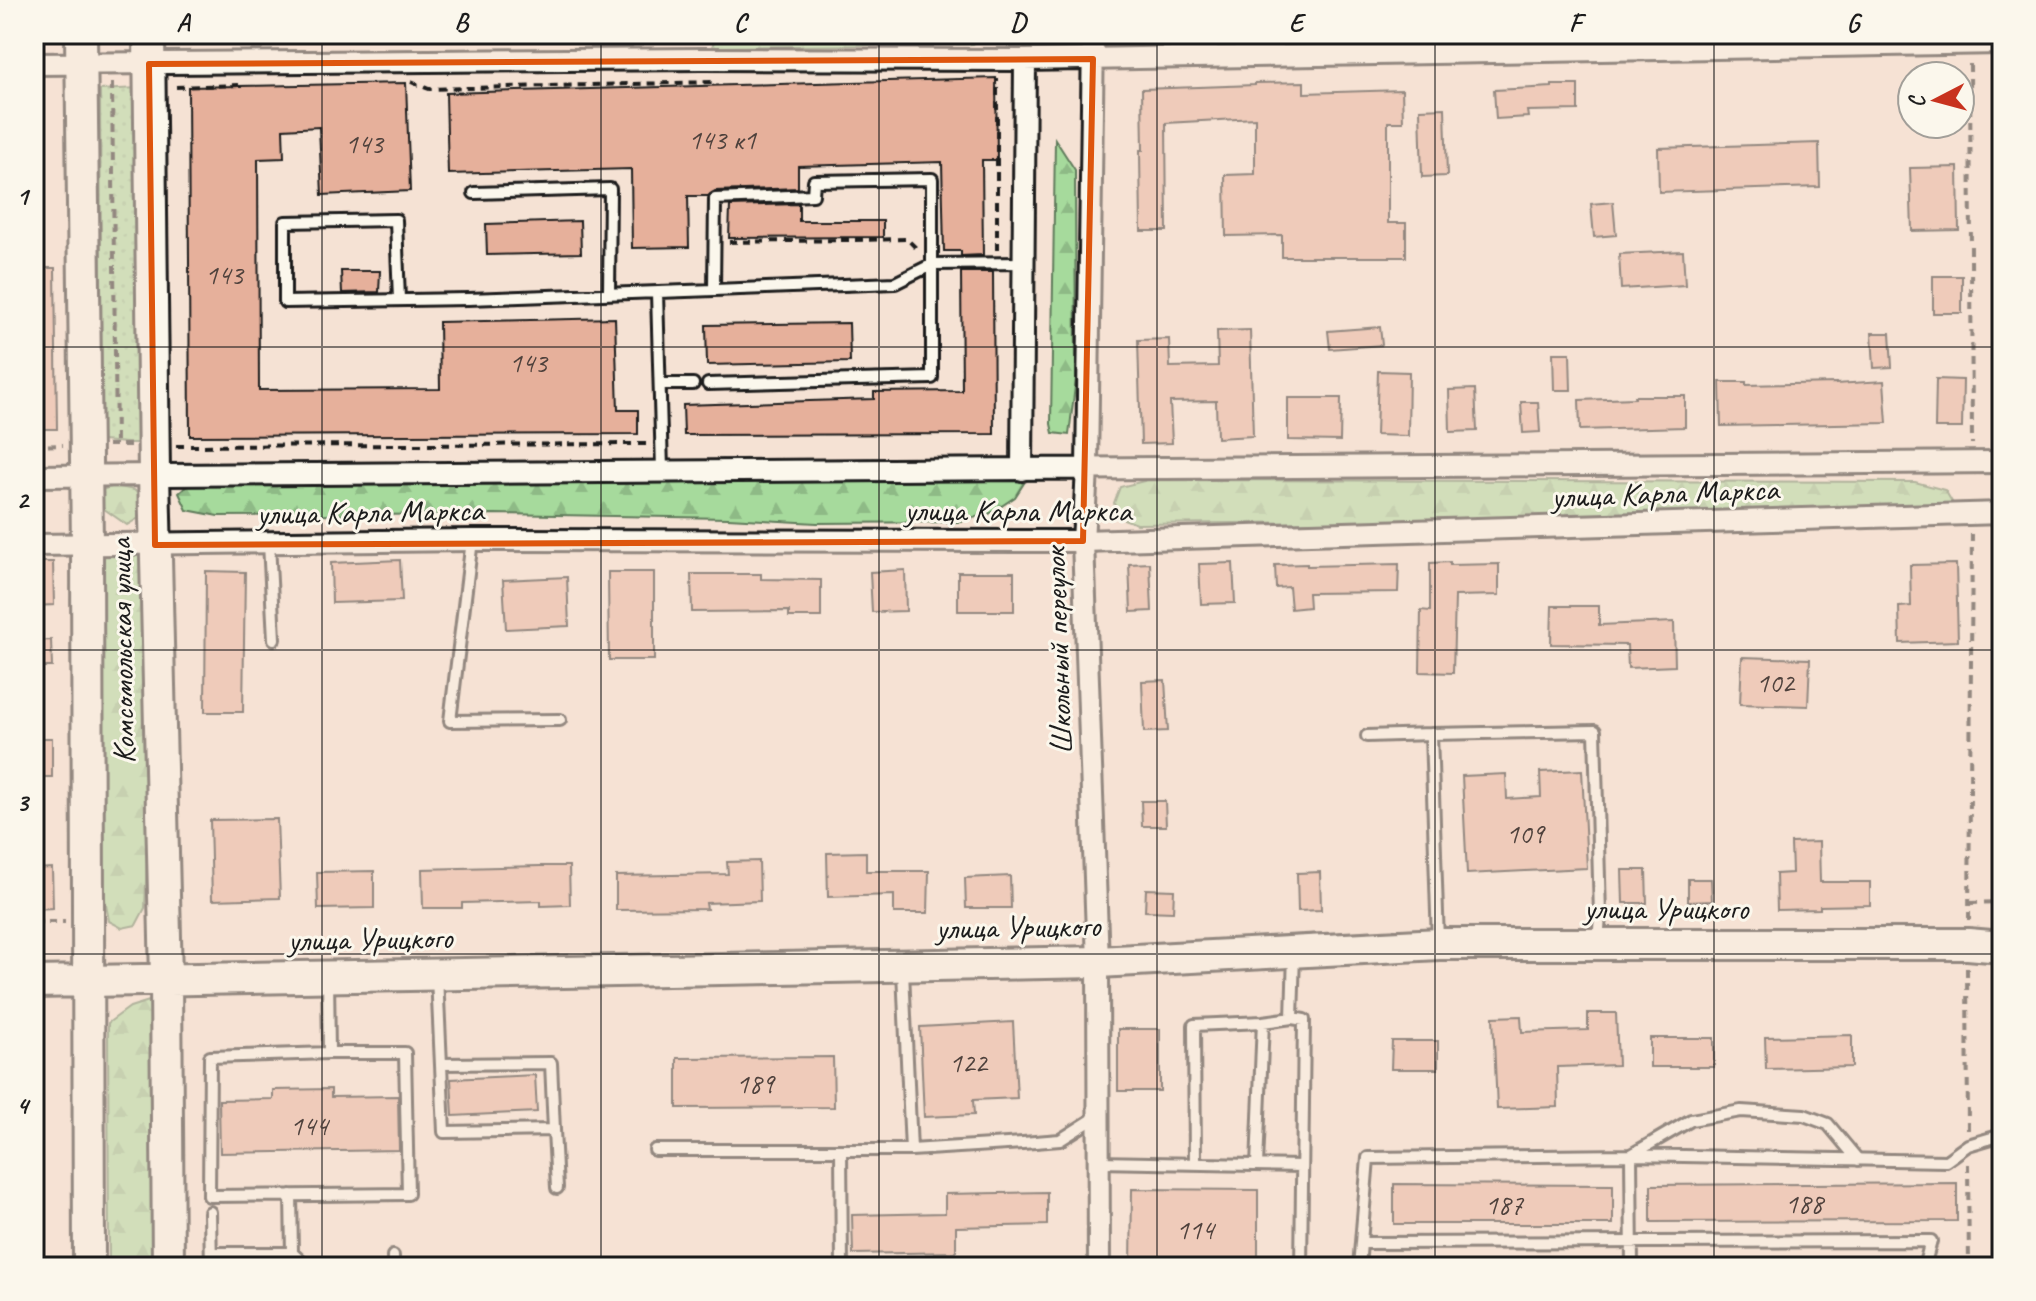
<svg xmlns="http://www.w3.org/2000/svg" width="2036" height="1301" font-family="Caveat,sans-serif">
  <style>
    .grass { fill: url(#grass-dots); stroke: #617b5c; stroke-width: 2 }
    .forest { fill: url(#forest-firs); stroke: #617b5c; stroke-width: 2 }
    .building { fill: #e6b09b; stroke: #1c1c1c; stroke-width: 2 }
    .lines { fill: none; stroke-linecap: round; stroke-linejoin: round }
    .lane-casing { stroke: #1c1c1c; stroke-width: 16 }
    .street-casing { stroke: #1c1c1c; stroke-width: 26 }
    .secondary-casing { stroke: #1c1c1c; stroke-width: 36 }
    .path { stroke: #1c1c1c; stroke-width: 4; stroke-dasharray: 8 6; stroke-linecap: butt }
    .lane { stroke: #fbf7ec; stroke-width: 10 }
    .street { stroke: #fbf7ec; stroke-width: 20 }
    .secondary { stroke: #fbf7ec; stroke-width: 30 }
    .marked { fill: none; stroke: #de560d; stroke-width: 6; stroke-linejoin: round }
    .grid { fill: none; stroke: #1c1c1c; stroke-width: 2; stroke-opacity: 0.55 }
    .labels { text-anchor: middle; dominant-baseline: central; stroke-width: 6; stroke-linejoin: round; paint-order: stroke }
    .number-label { font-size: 28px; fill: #4e413c }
    .street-label { font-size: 32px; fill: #1c1c1c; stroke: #fbf7ec }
    .neatline { fill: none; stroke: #1c1c1c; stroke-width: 3 }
    .grid-label { font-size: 26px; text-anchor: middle; font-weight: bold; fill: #1c1c1c }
  </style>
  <defs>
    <pattern id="grass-dots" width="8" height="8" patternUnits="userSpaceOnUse" patternTransform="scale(2)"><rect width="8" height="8" fill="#a6da9c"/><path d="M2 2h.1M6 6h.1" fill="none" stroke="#8eba86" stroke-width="1.8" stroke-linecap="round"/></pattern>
    <pattern id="forest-firs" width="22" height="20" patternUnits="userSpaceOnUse" patternTransform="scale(2)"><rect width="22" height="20" fill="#a6da9c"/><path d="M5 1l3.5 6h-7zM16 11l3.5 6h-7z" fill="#8eba86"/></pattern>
  </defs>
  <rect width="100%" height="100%" fill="#f5e2d4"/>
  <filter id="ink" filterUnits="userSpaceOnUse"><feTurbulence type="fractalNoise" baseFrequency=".0125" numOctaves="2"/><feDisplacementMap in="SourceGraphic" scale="16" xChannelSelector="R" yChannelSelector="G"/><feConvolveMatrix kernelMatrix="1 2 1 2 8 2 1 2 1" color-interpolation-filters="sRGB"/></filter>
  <g filter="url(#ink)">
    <path class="grass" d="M138 88 145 443H127L102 441 100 90Z"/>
    <path class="forest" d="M716 34H984L973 44 712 47Z
      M1055 139 1075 170 1076 378 1069 435 1053 433 1051 424Z
      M1004 477 1024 483 1015 497 991 513 958 522 817 523 728 518 495 514 218 516 187 510 179 493 196 478Z
      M1148 480 1915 482 1945 490 1952 502 1945 510 1445 521 1137 524 1118 517 1114 503 1120 487Z
      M115 486 134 490 144 499 142 516 127 525 100 506 101 490Z
      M145 554 147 854 145 908 136 925 122 928 109 921 104 894 99 556Z
      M149 1001 156 1023V1267H109L108 1023 130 1007Z"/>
    <path class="building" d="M996 78 997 160H982L983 255 961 256V251H944L942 162 798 166V188L715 191 708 196H688L689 247 632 248 631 169 448 174 446 93Z
      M1304 82V93L1402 90 1403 122H1388V223H1406V257H1282V235L1226 236 1225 175 1255 174V118L1166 123 1167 231H1141L1140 150H1143L1142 89 1255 85V83Z
      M406 83 410 191 322 195 319 127 283 129 284 158 258 159 259 390 440 389 439 322 615 318 618 410H638V434L190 436 188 87Z
      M1552 85H1578V110L1527 111 1528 117 1496 119 1494 90 1552 87Z
      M1445 108 1447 176 1422 177 1420 109Z
      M1819 143 1820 187 1659 192 1658 148Z
      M1958 167 1959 230 1912 231 1910 168Z
      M1613 202 1616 235 1594 237 1591 204Z
      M799 204V221H883V237L729 238 730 206Z
      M580 221 581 253 487 255 486 224Z
      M1683 251 1685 285 1621 289 1619 254Z
      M34 268H55L57 429H34Z
      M341 271H380L379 292 342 293Z
      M961 272H993L994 434 684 435 683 405 874 399V392L962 391Z
      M1933 276H1962V313H1933Z
      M849 323 850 362 707 365 706 325Z
      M1380 327 1382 345 1330 349 1328 331Z
      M1250 330 1253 436 1217 438 1216 401 1170 402 1172 443 1141 444 1138 340 1169 339 1170 367 1218 366 1217 331Z
      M1872 333H1890L1892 367 1874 368Z
      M1553 353H1570L1571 390H1554Z
      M1378 371 1409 372 1408 436 1376 435Z
      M1936 379 1963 380 1962 428H1935Z
      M1884 381 1887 423 1721 426 1720 382H1746V385L1836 383V384Z
      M1475 389 1477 431 1450 432 1449 390Z
      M1635 396H1685V427L1580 430 1579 400 1635 398Z
      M1288 398H1341L1340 441 1288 440Z
      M1521 402H1538L1540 432 1523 433Z
      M400 560 402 601 332 603 331 563Z
      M34 562H53L54 605 34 606Z
      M1450 562V565L1499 564V595L1455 596 1453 673 1420 672 1421 610 1430 611V563Z
      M1150 563 1152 611 1131 612 1129 564Z
      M1233 563 1235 603 1201 604 1199 564Z
      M1307 564V566L1399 564 1398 592 1308 593 1309 607 1291 609 1289 587 1276 588 1275 565Z
      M1956 564 1958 641 1900 643 1899 607 1911 606 1910 565Z
      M905 570 906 611 872 612 870 572Z
      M206 571 245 572 243 712H205Z
      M608 572H654V660H609Z
      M958 572H1014V611H958Z
      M691 574H761V579L821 580V617H789V611L692 612Z
      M567 577 569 626 506 629 503 580Z
      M1552 606H1599V625L1674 622 1675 666 1628 668 1627 645 1551 644Z
      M51 640 52 667H34V641Z
      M1742 657 1810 659 1808 706 1740 704Z
      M1165 680 1168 731 1144 732 1142 681Z
      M34 738H52V777H34Z
      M1582 770 1587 868 1467 874 1462 776 1506 774 1507 799 1541 797 1540 772Z
      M1141 801H1165L1166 826H1142Z
      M277 819 280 898 212 900 210 820Z
      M1819 842 1820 882H1870V905L1820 906V909L1777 910 1776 874 1792 873 1791 843Z
      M866 852V871H929L928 913H894V895L828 897 827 853Z
      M759 861 760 901 706 903 707 909 616 910V876L728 874 727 862Z
      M540 866H569L570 905 541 906V901L462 903V908H423L422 869Z
      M52 868 53 908 34 909V869Z
      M1622 870H1646L1647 903H1623Z
      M374 871V908L318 909 317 872Z
      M1320 872 1321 910 1298 911 1297 873Z
      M1010 876 1011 908H966L965 878Z
      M1688 879H1711L1712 901 1688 902Z
      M1146 889 1174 890 1173 912 1145 911Z
      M1588 1013H1616L1618 1065 1557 1067 1558 1107 1497 1109 1493 1017 1521 1016 1522 1032 1588 1030Z
      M1013 1022 1017 1098 973 1100 974 1115 924 1117 920 1027Z
      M1118 1029H1160V1091H1118Z
      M1852 1035V1067L1766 1069 1765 1037Z
      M1650 1038H1714V1067H1650Z
      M1392 1041H1438V1069H1391Z
      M833 1057 834 1107 677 1108V1058Z
      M535 1075 537 1112 453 1116 451 1079Z
      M331 1089V1097L398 1096 399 1150 220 1153 219 1100 273 1099V1090Z
      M1957 1183V1221L1651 1222V1185Z
      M1394 1184 1613 1185V1224H1394Z
      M1132 1189 1258 1190V1267H1131Z
      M1047 1192V1225L956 1227V1252L853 1254 852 1215 945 1213V1194Z"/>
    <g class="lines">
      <defs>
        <path id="lane" d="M474 193 610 189 609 294
          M657 293 662 470
          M399 300 396 220 285 222V302L468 299 714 290
          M660 384H693
          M708 384 932 378V179L814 181 813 195 715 199 714 290 895 283 933 264 1024 263
          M472 540 450 721 560 720
          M269 543 274 639
          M1367 736 1431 734
          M1438 942 1431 734 1595 731 1600 915 1598 943
          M1294 953 1292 1018 1304 1020 1301 1267
          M903 971 911 1150
          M437 976 444 1132 554 1130 551 1063 441 1064
          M328 978 329 1053 210 1057 209 1196 408 1194 405 1053H329
          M554 1130 557 1188
          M655 1150H911L1023 1143 1060 1140 1098 1116
          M841 1150 842 1267
          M1098 1162 1302 1166
          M1195 1164 1194 1025 1263 1022 1292 1018
          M1257 1165 1263 1022
          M291 1195 292 1253
          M210 1212 211 1267
          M1361 1243 1931 1241 1924 1267
          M211 1253H292L307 1267
          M393 1256V1267
          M1359 1267 1368 1158 1631 1155 1946 1161 1968 1145 2002 1135
          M1632 1267 1631 1155 1691 1120 1741 1111 1804 1115 1828 1124 1858 1160"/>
        <path id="street" d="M1093 34 1087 469 1083 541 1098 962 1099 1267
          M34 64 702 59 1025 60 2002 43
          M1022 470 1025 60
          M34 476 2002 462
          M34 545 472 540 1083 541 2002 513"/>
        <path id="secondary" d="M81 34 87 545 89 1267
          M149 34 154 474 166 979 168 1267
          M34 982 1098 962 1439 944H1968L2002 947"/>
      </defs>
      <use href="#lane" class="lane-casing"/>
      <use href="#street" class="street-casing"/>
      <use href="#secondary" class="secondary-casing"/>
      <path class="path" d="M1970 64 1972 444
        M411 82 429 89 713 82
        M112 83 116 445
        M176 87 239 85
        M729 242 907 239 917 249
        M997 250V79
        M108 445H131
        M34 446 63 445
        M176 446 647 444
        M1970 903 2002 902
        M1969 920 1972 532
        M34 922H65
        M1967 968 1968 1132
        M1968 1164 1969 1267
        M1267 1267H1285"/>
      <use href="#lane" class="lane"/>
      <use href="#street" class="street"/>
      <use href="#secondary" class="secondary"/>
    </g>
  </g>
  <path d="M0 0H2036V1301H0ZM1093 59 1083 541 155 545 149 64Z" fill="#f5e2d4" fill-opacity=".55" fill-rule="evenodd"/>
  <path class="marked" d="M1093 59 1083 541 155 545 149 64Z"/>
  <path class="grid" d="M322 34V1267M601 34V1267M879 34V1267M1157 34V1267M1435 34V1267M1714 34V1267M34 347H2002M34 650H2002M34 954H2002"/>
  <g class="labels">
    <g class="number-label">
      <text x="722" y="139">143 к1</text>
      <text x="364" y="143">143</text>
      <text x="224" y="274">143</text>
      <text x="528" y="362">143</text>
      <text x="1775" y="682">102</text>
      <text x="1525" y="833">109</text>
      <text x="968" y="1062">122</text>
      <text x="755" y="1083">189</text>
      <text x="309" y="1125">144</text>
      <text x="1804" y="1203">188</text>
      <text x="1504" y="1204">187</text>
      <text x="1195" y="1229">114</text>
    </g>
    <g class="street-label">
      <text transform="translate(1665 493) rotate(-2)">улица Карла Маркса</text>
      <text x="1018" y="510">улица Карла Маркса</text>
      <text transform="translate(370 512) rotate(-1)">улица Карла Маркса</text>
      <text transform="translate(122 651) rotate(-91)">Комсомольская улица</text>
      <text transform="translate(1058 651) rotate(-92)">Школьный переулок</text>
      <text x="1666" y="908">улица Урицкого</text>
      <text transform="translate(1018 927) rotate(-1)">улица Урицкого</text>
      <text transform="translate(370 939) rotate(-1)">улица Урицкого</text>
    </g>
  </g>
  <rect width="2036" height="1301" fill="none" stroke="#fbf7ec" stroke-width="88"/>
  <g transform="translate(1936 100) rotate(264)"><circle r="38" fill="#fbf7ec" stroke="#a29f99" stroke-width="2"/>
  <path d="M0-6L14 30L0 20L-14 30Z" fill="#c8321e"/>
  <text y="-12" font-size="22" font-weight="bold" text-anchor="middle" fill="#1c1c1c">С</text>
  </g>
  <rect x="44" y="44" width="1948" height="1213" class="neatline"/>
  <g class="grid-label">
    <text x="183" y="31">A</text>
    <text x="461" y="31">B</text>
    <text x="740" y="31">C</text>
    <text x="1018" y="31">D</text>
    <text x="1296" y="31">E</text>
    <text x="1575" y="31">F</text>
    <text x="1853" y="31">G</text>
    <text x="22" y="205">1</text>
    <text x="22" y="508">2</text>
    <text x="22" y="811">3</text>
    <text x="22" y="1114">4</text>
  </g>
</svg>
